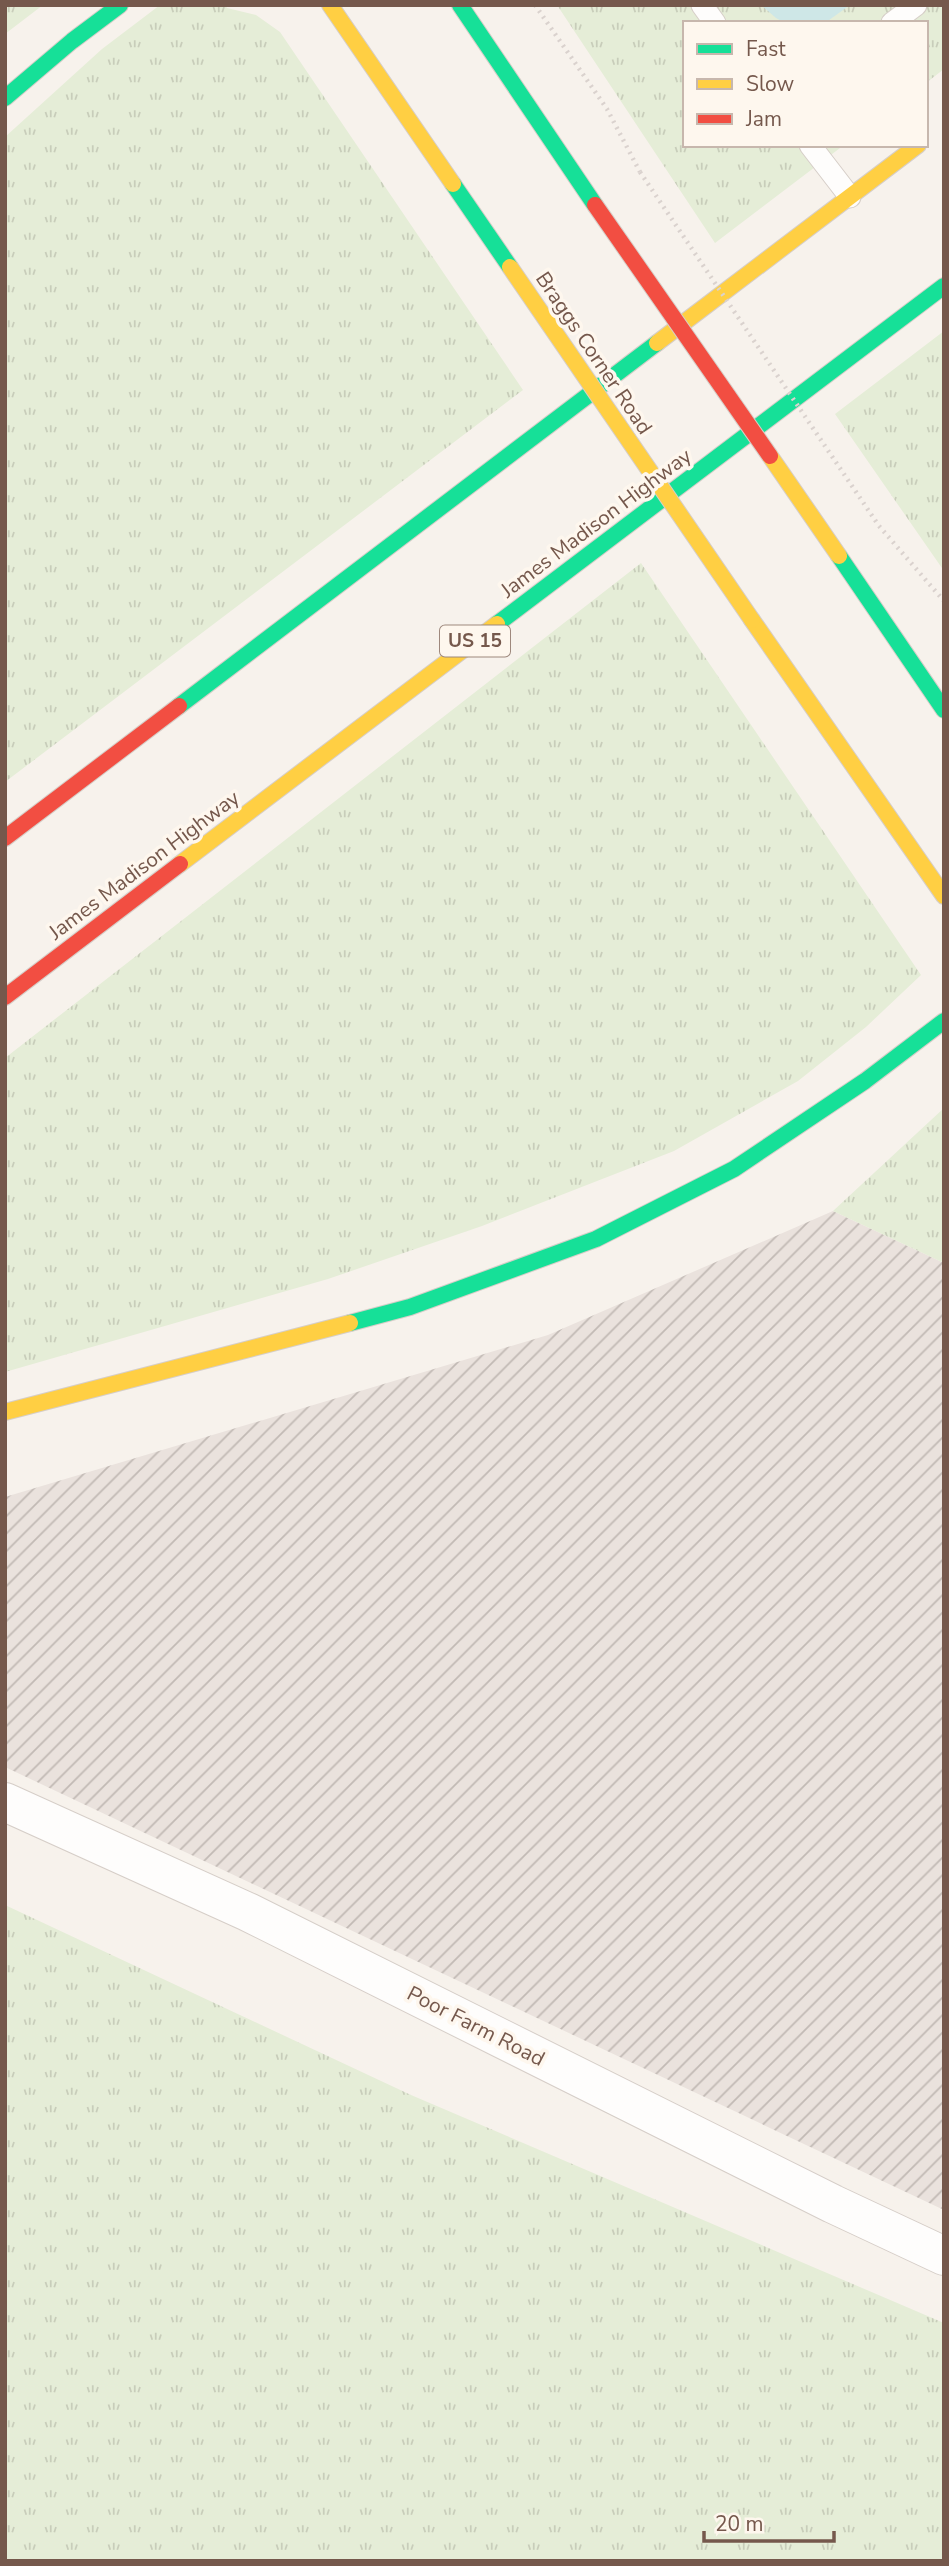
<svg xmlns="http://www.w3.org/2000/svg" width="949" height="2566" font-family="'Nunito Sans',sans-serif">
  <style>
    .industrial { fill: url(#industrial-furrows) }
    .grass { fill: url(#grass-tufts) }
    .water { fill: #cee7e7 }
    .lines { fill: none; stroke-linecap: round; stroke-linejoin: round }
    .lane-casing { stroke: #d6cec8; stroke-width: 23 }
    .street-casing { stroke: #d6cec8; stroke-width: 40 }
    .fast-casing { stroke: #d6cec8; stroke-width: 18 }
    .slow-casing { stroke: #d6cec8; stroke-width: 18 }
    .jam-casing { stroke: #d6cec8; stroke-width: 18 }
    .path { stroke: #dad2ce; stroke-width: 4.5; stroke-dasharray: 2 5; stroke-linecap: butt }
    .lane { stroke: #fefdfc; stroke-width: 21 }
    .street { stroke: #fefdfc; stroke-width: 38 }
    .fast { stroke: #16e098; stroke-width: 16 }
    .slow { stroke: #ffcf43; stroke-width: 16 }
    .jam { stroke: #f24e42; stroke-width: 16 }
    .slow-bridge-casing { stroke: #d6cec8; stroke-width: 18; stroke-linecap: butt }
    .jam-bridge-casing { stroke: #d6cec8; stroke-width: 18; stroke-linecap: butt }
    .path-bridge { stroke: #dad2ce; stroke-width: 4.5; stroke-dasharray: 2 5; stroke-linecap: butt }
    .slow-bridge { stroke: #ffcf43; stroke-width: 16 }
    .jam-bridge { stroke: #f24e42; stroke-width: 16 }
    .labels { text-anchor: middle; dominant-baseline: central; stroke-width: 7; stroke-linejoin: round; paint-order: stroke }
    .shield { fill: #fef7ee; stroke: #9e887d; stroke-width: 2 }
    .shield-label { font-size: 19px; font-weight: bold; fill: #75584c }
    .street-label { font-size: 21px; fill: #75584c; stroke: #fef7ee }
  </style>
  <defs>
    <pattern id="industrial-furrows" width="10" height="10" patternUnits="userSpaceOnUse" patternTransform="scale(1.75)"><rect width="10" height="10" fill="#eae2dd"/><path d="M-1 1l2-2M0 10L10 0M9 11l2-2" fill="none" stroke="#c2bab5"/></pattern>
    <pattern id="grass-tufts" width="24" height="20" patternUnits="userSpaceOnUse" patternTransform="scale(1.75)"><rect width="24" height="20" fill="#e5edd7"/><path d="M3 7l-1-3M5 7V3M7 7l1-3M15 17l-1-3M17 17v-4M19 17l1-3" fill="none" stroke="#c8cdba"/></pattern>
  </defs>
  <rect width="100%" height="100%" fill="#f7f2ec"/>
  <path class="industrial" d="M833 1211 944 1263V2210L5 1767V1497L548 1335Z"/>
  <path class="grass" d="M5 5H43L5 34Z
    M160 5H225L227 8 256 15 280 32 523 390 5 782V137L102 49Z
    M557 5H944V69L926 83V23H685V145H844L715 243Z
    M944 331V571L835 414Z
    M641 563 921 975 866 1027 798 1081 674 1151 482 1226 328 1279 5 1372V1058Z
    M944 1108V1263L833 1211Z
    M5 1905 411 2095 944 2323V2561H5Z"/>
  <path class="water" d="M761 5H850L825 23H785L776 18Z"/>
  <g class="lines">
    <defs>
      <path id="lane" d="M702 5 715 23
        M892 23 916 5
        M810 145 850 197"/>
      <path id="street" d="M5 1802 248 1912 833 2204 944 2256"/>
      <path id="fast" d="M460 5 595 205
        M5 98 72 41 120 5
        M453 184 510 267
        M839 556 944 710
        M497 624 944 286
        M179 706 657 343
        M350 1323 410 1307 596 1239 734 1169 865 1081 944 1021"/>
      <path id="slow" d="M330 5 453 184
        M657 343 918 145
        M752 620 944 896
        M180 864 497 624
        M5 1412 350 1323"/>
      <path id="jam" d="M5 838 179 706
        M5 997 180 864"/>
    </defs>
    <use href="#lane" class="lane-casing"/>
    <use href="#street" class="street-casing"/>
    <use href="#fast" class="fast-casing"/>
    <use href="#slow" class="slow-casing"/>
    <use href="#jam" class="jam-casing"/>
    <path class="path" d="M535 5 607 109 640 172
      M879 526 944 601"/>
    <use href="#lane" class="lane"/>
    <use href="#street" class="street"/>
    <use href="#fast" class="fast"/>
    <use href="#slow" class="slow"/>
    <use href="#jam" class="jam"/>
    <defs>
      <path id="slow-bridge" d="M510 267 752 620
        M770 456 839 556"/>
      <path id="jam-bridge" d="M595 205 770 456"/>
    </defs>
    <use href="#slow-bridge" class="slow-bridge-casing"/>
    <use href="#jam-bridge" class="jam-bridge-casing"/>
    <path class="path-bridge" d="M640 172 879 526"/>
    <use href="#slow-bridge" class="slow-bridge"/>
    <use href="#jam-bridge" class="jam-bridge"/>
  </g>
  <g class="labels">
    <rect class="shield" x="440" y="625.5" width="70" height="31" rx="5"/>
    <g class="shield-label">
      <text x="475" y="641">US 15</text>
    </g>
    <g class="street-label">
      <text transform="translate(594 353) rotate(56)">Braggs Corner Road</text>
      <text transform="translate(596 523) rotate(-37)">James Madison Highway</text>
      <text transform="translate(144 865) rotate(-37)">James Madison Highway</text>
      <text transform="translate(476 2026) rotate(27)">Poor Farm Road</text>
    </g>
  </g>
  <rect width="949" height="2566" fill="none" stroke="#75584c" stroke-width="14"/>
  <rect x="683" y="21" width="245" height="126" fill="#fef7ee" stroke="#c7b7ad" stroke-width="2"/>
  <rect x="697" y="44" width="35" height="10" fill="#16e098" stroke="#c7b7ad" stroke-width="2"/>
  <text x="746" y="56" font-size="21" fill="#75584c">Fast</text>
  <rect x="697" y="79" width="35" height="10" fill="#ffcf43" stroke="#c7b7ad" stroke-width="2"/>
  <text x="746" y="91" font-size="21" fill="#75584c">Slow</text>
  <rect x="697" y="114" width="35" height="10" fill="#f24e42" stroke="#c7b7ad" stroke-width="2"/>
  <text x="746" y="126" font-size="21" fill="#75584c">Jam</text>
  <path d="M704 2531v10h130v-10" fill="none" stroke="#75584c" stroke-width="3.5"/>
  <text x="715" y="2531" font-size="21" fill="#75584c" stroke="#fef7ee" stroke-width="5" paint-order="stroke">20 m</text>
</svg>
